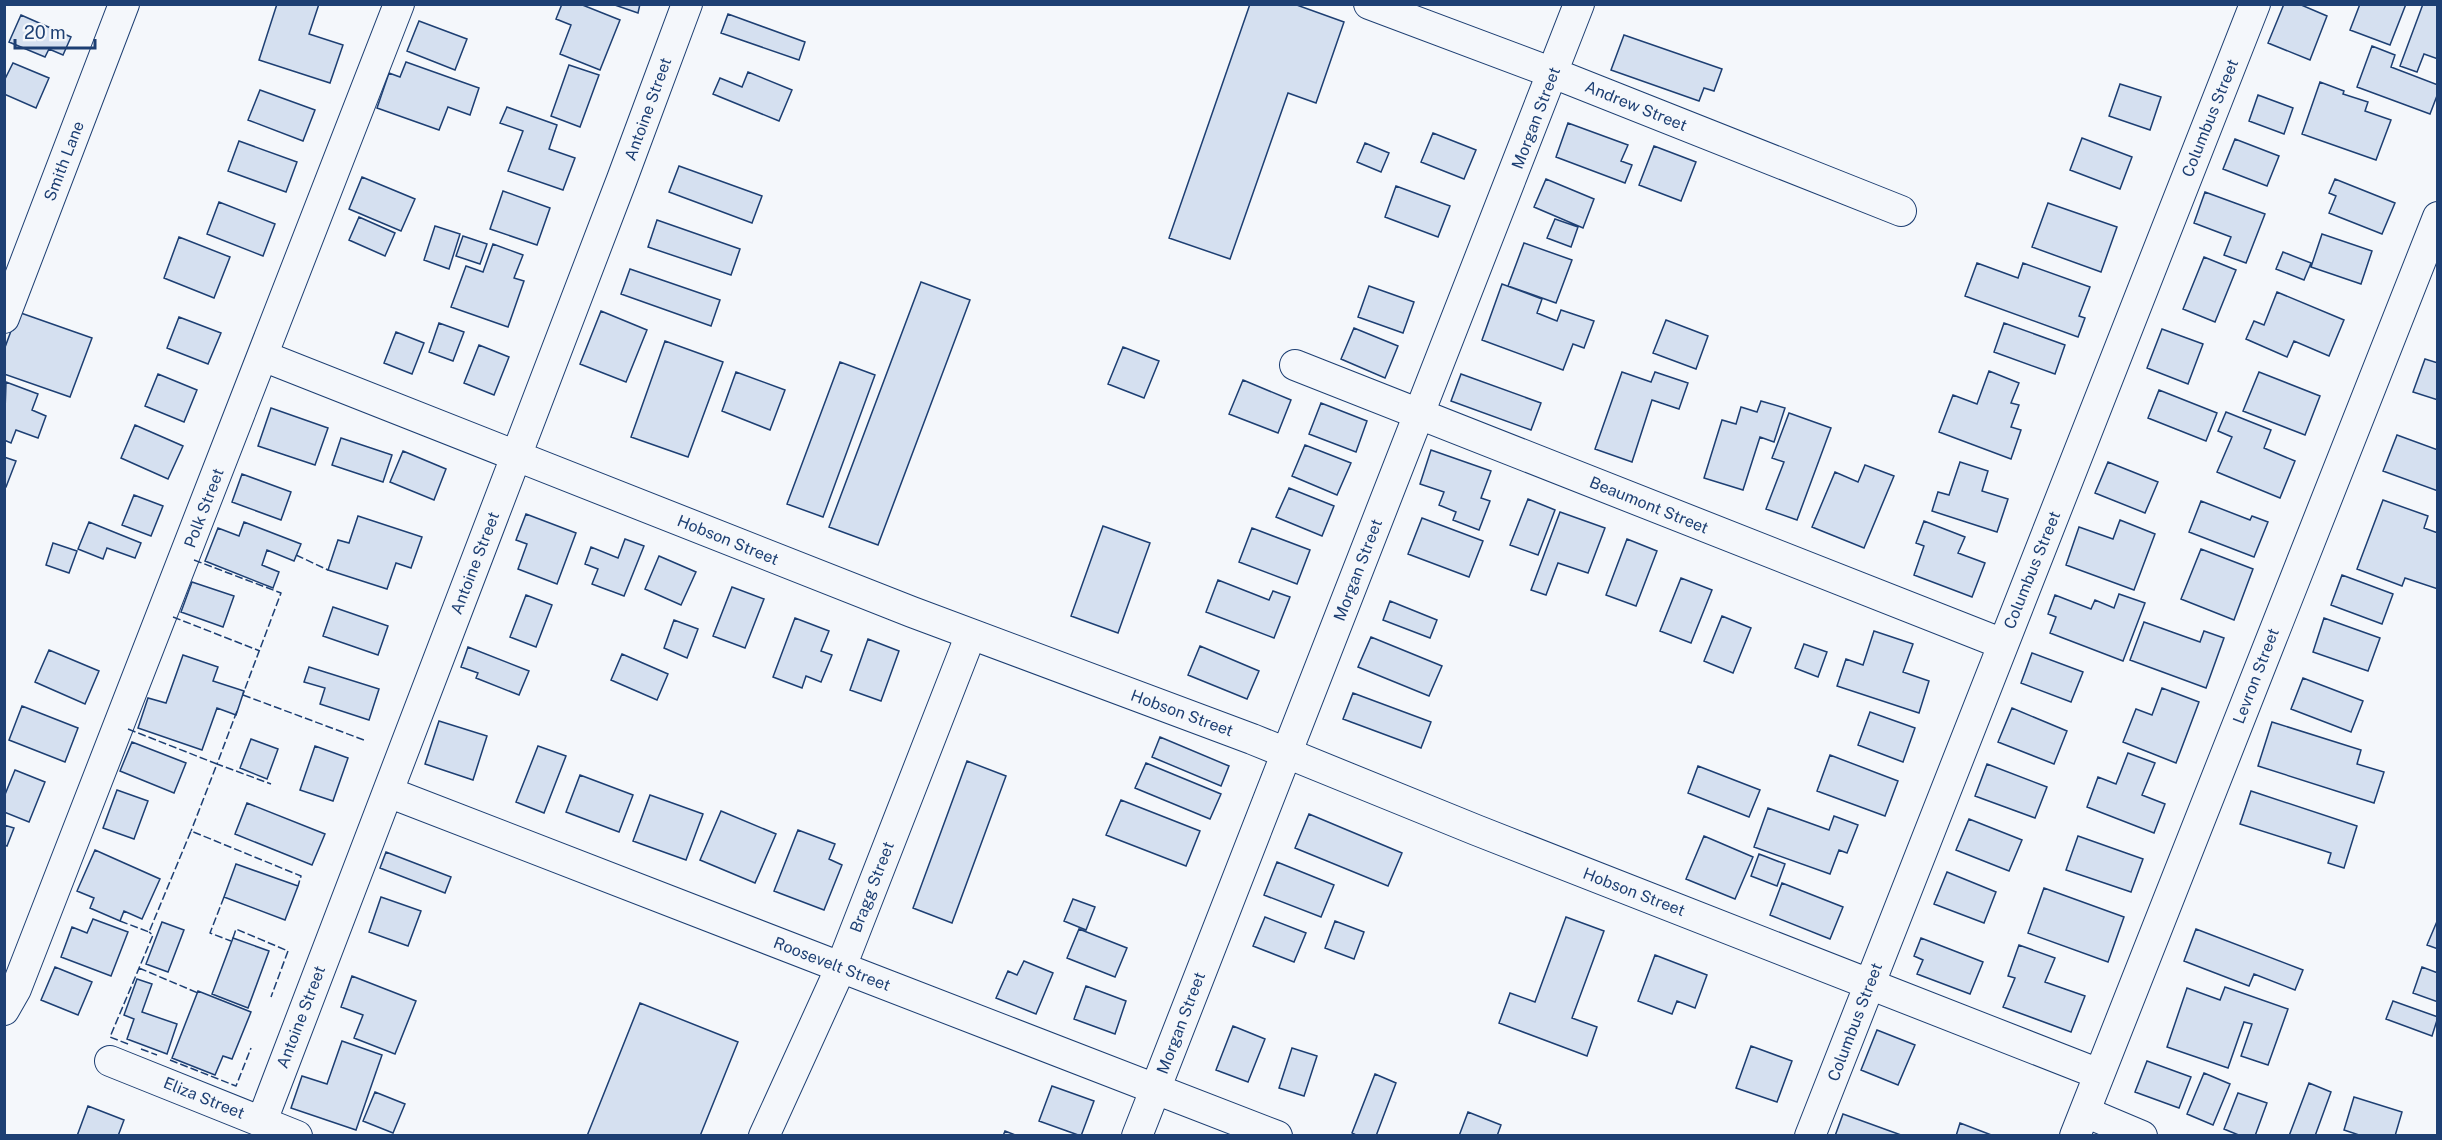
<svg xmlns="http://www.w3.org/2000/svg" width="2442" height="1140" font-family="'Public Sans',sans-serif">
  <style>
    .building { fill: #d5e0f0; stroke: #1d3f73; stroke-width: 1.5 }
    .lines { fill: none; stroke-linecap: round; stroke-linejoin: round }
    .minor-casing { stroke: #1d3f73; stroke-width: 32 }
    .minor { stroke: #f4f7fb; stroke-width: 30 }
    .fence { stroke: #1d3f73; stroke-width: 1.5; stroke-dasharray: 8 3; stroke-linecap: butt }
    .labels { text-anchor: middle; dominant-baseline: central; stroke-width: 4.5; stroke-linejoin: round; paint-order: stroke }
    .street-label { font-size: 16px; fill: #1d3f73; stroke: #f4f7fb }
  </style>
  <rect width="100%" height="100%" fill="#f4f7fb"/>
  <path class="building" d="M277 4H319L309 34 343 45 330 83 259 60Z
    M562 4H580L620 20 600 70 560 54 571 25 556 19Z
    M612 4H640L638 13Z
    M1250 4H1294L1344 22 1316 103 1288 93 1230 259 1169 238Z
    M2284 4H2299L2327 16 2310 60 2268 43Z
    M2360 4H2406L2390 45 2350 30Z
    M2423 4H2438V59L2424 54 2417 72 2400 66Z
    M728 14 805 42 799 60 721 33Z
    M21 15 71 37 63 55 49 49 45 57 9 42Z
    M419 21 467 39 455 70 407 51Z
    M1624 35 1722 69 1714 91 1704 88 1699 101 1611 70Z
    M2372 46 2395 55 2391 67 2438 85V93L2430 114 2357 87Z
    M406 62 479 88 470 115 448 107 439 130 377 108 389 73 400 77Z
    M13 63 49 78 36 108 4 94V81Z
    M569 65 599 75 580 127 551 116Z
    M748 72 792 90 779 121 713 94 720 78 742 87Z
    M2320 82 2344 91 2343 94 2368 102 2365 111 2391 120 2376 160 2302 134Z
    M2120 84 2161 97 2150 130 2109 116Z
    M260 90 315 110 303 141 248 120Z
    M2258 95 2293 108 2284 134 2249 121Z
    M507 107 557 125 549 149 575 158 563 190 508 171 523 131 500 123Z
    M1568 123 1628 145 1621 161 1632 165 1625 183 1556 157Z
    M1433 133 1476 150 1464 179 1421 162Z
    M2082 138 2132 157 2120 189 2070 170Z
    M2235 139 2279 156 2267 186 2223 169Z
    M239 141 297 162 286 192 228 171Z
    M1365 143 1389 153 1381 172 1357 162Z
    M1654 146 1696 162 1681 201 1639 185Z
    M679 166 762 196 752 223 669 192Z
    M362 177 415 199 401 231 349 209Z
    M1546 179 1594 199 1583 228 1534 207Z
    M2335 179 2395 203 2382 234 2329 213 2336 196 2329 193Z
    M1396 186 1450 206 1438 237 1385 217Z
    M503 191 550 208 537 245 490 229Z
    M2205 192 2265 214 2246 263 2224 255 2231 237 2194 223Z
    M219 202 275 224 263 256 207 234Z
    M2048 203 2117 227 2101 272 2032 247Z
    M359 217 395 233 385 256 349 240Z
    M1555 219 1578 227 1571 247 1547 238Z
    M657 220 740 249 731 275 648 247Z
    M435 226 460 234 449 269 424 260Z
    M2322 234 2372 251 2361 284 2311 267Z
    M463 236 487 244 480 264 456 256Z
    M179 237 230 257 214 298 164 278Z
    M1524 243 1572 260 1556 303 1508 286Z
    M493 244 523 255 514 278 524 281 508 327 451 307 466 266 483 272Z
    M2283 252 2311 263 2304 280 2276 269Z
    M2204 257 2236 270 2215 322 2183 309Z
    M1977 263 2018 278 2023 263 2090 287 2079 316 2085 318 2078 337 1965 296Z
    M630 269 720 300 711 326 621 294Z
    M921 282 970 300 878 545 829 527Z
    M1502 284 1542 299 1537 313 1557 321 1561 310 1594 321 1584 348 1573 344 1563 370 1482 340Z
    M1369 286 1414 302 1403 333 1358 317Z
    M2277 292 2344 320 2329 356 2294 341 2287 357 2246 339 2254 321 2264 325Z
    M601 311 647 330 626 382 580 364Z
    M18 312 92 338 70 397 4 374V350Z
    M179 317 221 333 208 364 167 348Z
    M1666 320 1708 336 1696 369 1653 353Z
    M439 323 464 332 453 361 429 352Z
    M2004 323 2065 345 2055 374 1994 352Z
    M1354 328 1398 346 1385 378 1341 359Z
    M2162 329 2203 344 2188 384 2147 368Z
    M396 332 424 343 412 374 384 363Z
    M665 341 723 362 688 457 631 437Z
    M479 345 509 357 494 395 464 383Z
    M1123 347 1159 361 1144 398 1108 384Z
    M2425 359 2438 363V400L2413 392Z
    M840 362 875 375 823 517 787 504Z
    M1989 371 2019 383 2011 403 2019 405 2011 427 2021 430 2011 459 1939 432 1953 395 1977 404Z
    M736 372 785 390 770 430 722 411Z
    M1622 372 1651 382 1655 372 1688 383 1679 409 1652 400 1632 462 1595 449Z
    M2259 372 2320 396 2305 435 2243 411Z
    M158 374 197 390 184 422 145 406Z
    M1461 374 1541 403 1531 430 1451 401Z
    M1243 380 1291 400 1278 433 1229 414Z
    M6 382 38 394 32 410 46 416 38 438 16 430 11 443 4 440Z
    M2159 390 2217 413 2206 441 2148 418Z
    M1761 401 1785 408 1774 442 1760 437 1743 490 1704 478 1722 420 1736 424 1741 407 1757 412Z
    M1321 403 1367 421 1356 452 1309 434Z
    M271 408 328 428 315 465 258 446Z
    M2226 412 2271 430 2264 448 2295 461 2280 498 2217 472 2232 437 2218 431Z
    M1789 413 1831 428 1797 520 1766 509 1784 462 1772 458Z
    M135 425 183 446 168 479 121 458Z
    M2397 435 2438 450V491L2383 471Z
    M341 438 392 455 383 482 332 465Z
    M1305 445 1351 463 1337 495 1292 476Z
    M1431 450 1491 471 1481 498 1490 501 1479 530 1453 520 1456 512 1439 505 1444 492 1420 484Z
    M403 451 446 469 434 500 390 482Z
    M4 457 16 461 6 487H4Z
    M1960 462 1988 471 1982 491 2008 499 1997 532 1932 511 1938 492 1949 495Z
    M2108 462 2158 482 2145 513 2095 493Z
    M1865 465 1894 476 1864 548 1812 527 1835 472 1858 482Z
    M242 474 291 492 281 520 232 502Z
    M1289 488 1334 506 1322 536 1276 517Z
    M134 495 163 506 151 536 122 525Z
    M1528 499 1555 510 1538 555 1510 545Z
    M2383 500 2428 516 2424 528 2438 533V589L2405 578 2402 586 2357 569Z
    M2201 501 2250 520 2252 516 2268 522 2254 557 2189 532Z
    M1560 512 1605 528 1588 573 1558 563 1546 595 1531 590Z
    M526 514 576 533 557 584 518 569 527 544 516 540Z
    M358 516 422 537 411 568 396 563 387 589 328 570 338 540 349 543Z
    M1422 518 1483 541 1469 577 1408 554Z
    M2120 520 2155 534 2134 590 2066 565 2079 527 2113 539Z
    M1924 521 1965 537 1958 553 1985 563 1972 597 1914 575 1924 546 1916 543Z
    M89 522 141 543 135 558 107 548 103 559 78 549Z
    M244 522 301 544 294 561 267 550 262 565 279 572 273 588 205 561 218 528 239 536Z
    M1103 526 1150 543 1118 633 1071 616Z
    M1252 528 1310 550 1297 584 1239 562Z
    M625 539 644 546 624 596 592 584 598 569 585 564 591 547 618 558Z
    M1627 539 1657 551 1636 606 1606 595Z
    M53 543 77 551 69 573 46 565Z
    M2201 549 2253 569 2234 620 2181 599Z
    M659 556 696 572 681 605 645 589Z
    M2342 575 2393 594 2382 624 2331 605Z
    M1681 578 1712 590 1691 643 1660 631Z
    M1218 580 1269 600 1273 591 1290 597 1274 638 1206 612Z
    M192 582 234 596 223 627 181 612Z
    M732 587 764 599 745 648 713 636Z
    M2119 594 2145 603 2123 661 2050 633 2056 617 2048 614 2055 595 2091 609 2095 600 2114 608Z
    M526 595 552 605 536 647 510 637Z
    M1390 601 1437 620 1430 638 1383 620Z
    M333 607 388 626 378 655 323 636Z
    M1722 616 1751 628 1733 673 1704 661Z
    M795 618 829 631 821 651 832 655 821 682 806 676 802 688 773 677Z
    M2324 618 2380 638 2368 671 2313 652Z
    M674 620 698 629 687 658 664 648Z
    M2144 622 2200 642 2204 631 2224 638 2206 688 2130 660Z
    M1874 631 1913 644 1903 672 1929 681 1919 713 1837 686 1846 659 1863 665Z
    M1371 637 1442 666 1429 696 1358 667Z
    M868 639 899 651 881 701 850 690Z
    M1804 644 1827 652 1818 677 1795 668Z
    M1200 646 1259 671 1247 699 1188 675Z
    M468 647 529 671 519 695 476 678 478 673 461 667Z
    M49 650 99 671 85 704 35 682Z
    M2032 653 2083 672 2071 702 2021 683Z
    M622 654 668 674 657 700 611 680Z
    M183 655 218 667 213 681 244 691 236 715 217 708 202 750 138 728 148 698 166 703Z
    M309 667 379 689 369 720 320 704 325 688 304 682Z
    M2303 678 2363 701 2351 732 2291 709Z
    M2162 688 2199 702 2176 763 2123 742 2136 709 2152 715Z
    M1353 693 1431 722 1421 748 1343 719Z
    M22 706 78 728 65 762 9 740Z
    M2012 708 2067 731 2054 764 1998 742Z
    M1870 712 1915 728 1903 762 1858 745Z
    M439 721 487 736 473 780 425 764Z
    M2272 722 2361 750 2357 764 2384 772 2374 803 2258 766Z
    M1160 737 1229 766 1221 786 1152 757Z
    M251 739 278 749 267 779 240 768Z
    M132 742 186 763 174 793 120 771Z
    M315 746 348 758 333 801 300 790Z
    M538 746 566 756 544 813 516 802Z
    M2128 753 2155 763 2142 795 2165 804 2154 833 2087 807 2098 777 2116 784Z
    M1830 755 1898 781 1885 816 1817 791Z
    M967 761 1006 776 952 923 913 908Z
    M1146 763 1221 794 1210 819 1135 788Z
    M1987 764 2047 787 2035 818 1975 796Z
    M1698 766 1760 790 1749 817 1688 793Z
    M15 770 45 782 29 822 4 812V797Z
    M580 775 633 795 619 832 566 812Z
    M117 790 148 801 134 839 103 828Z
    M2251 791 2357 826 2344 868 2328 863 2331 853 2240 824Z
    M650 795 703 814 686 860 633 841Z
    M1121 800 1200 831 1186 866 1106 835Z
    M247 803 325 834 312 865 235 834Z
    M1768 808 1829 830 1834 816 1858 825 1847 853 1839 850 1830 874 1754 847Z
    M721 811 776 834 755 883 700 860Z
    M1309 814 1402 853 1388 886 1295 848Z
    M1969 819 2022 840 2009 871 1956 850Z
    M4 825 14 828 7 846 4 845Z
    M798 830 835 844 829 859 842 865 824 910 774 891Z
    M1704 836 1753 857 1735 899 1686 879Z
    M2078 836 2143 859 2131 892 2066 870Z
    M95 850 160 879 142 919 124 911 120 921 90 908 94 898 77 891Z
    M386 852 451 877 445 893 380 868Z
    M1759 854 1785 864 1777 886 1751 876Z
    M1277 862 1334 885 1321 917 1264 895Z
    M236 864 298 886 285 920 224 897Z
    M1947 872 1996 892 1984 923 1934 904Z
    M1782 883 1843 907 1830 939 1770 915Z
    M2044 888 2124 917 2108 962 2028 933Z
    M381 897 421 911 408 946 369 932Z
    M1073 899 1095 907 1086 930 1064 921Z
    M1265 917 1306 933 1294 962 1253 946Z
    M1566 917 1604 931 1572 1018 1597 1027 1587 1056 1499 1023 1510 993 1535 1002Z
    M93 919 128 932 111 976 61 957 72 927 87 933Z
    M2438 919V949L2427 945Z
    M1335 921 1364 932 1354 959 1325 948Z
    M162 922 184 930 168 972 146 964Z
    M1079 929 1127 948 1115 977 1067 958Z
    M2196 929 2303 970 2295 990 2254 974 2249 986 2184 961Z
    M233 938 269 951 248 1008 212 994Z
    M1921 938 1983 962 1970 994 1917 974 1923 960 1914 956Z
    M2019 945 2055 958 2045 982 2085 996 2071 1032 2003 1007 2015 978 2008 976Z
    M1655 955 1707 975 1695 1008 1677 1001 1672 1014 1638 1001Z
    M1024 961 1053 973 1036 1014 996 998 1008 971 1017 975Z
    M55 967 92 982 78 1015 41 1000Z
    M2422 967 2438 973V1002L2413 993Z
    M352 976 416 1001 395 1054 354 1038 363 1015 341 1007Z
    M137 979 152 984 142 1012 177 1024 167 1054 127 1039 134 1019 124 1015Z
    M1086 986 1126 1001 1115 1034 1074 1019Z
    M2225 987 2288 1009 2268 1065 2241 1056 2252 1024 2244 1022 2228 1068 2167 1047 2187 988 2220 1000Z
    M198 991 251 1012 232 1059 223 1056 215 1075 172 1058Z
    M2393 1001 2438 1017 2432 1036 2386 1019Z
    M640 1003 738 1042 700 1136H587Z
    M1233 1026 1265 1039 1248 1082 1216 1070Z
    M1877 1030 1915 1045 1898 1085 1861 1070Z
    M342 1041 382 1055 356 1130 291 1108 302 1076 327 1084Z
    M1751 1046 1792 1061 1777 1102 1736 1088Z
    M1292 1048 1317 1056 1304 1096 1279 1088Z
    M2147 1061 2191 1077 2179 1108 2135 1092Z
    M2204 1073 2230 1084 2213 1125 2187 1114Z
    M1375 1074 1396 1083 1376 1136H1358L1352 1133Z
    M2309 1083 2331 1092 2315 1136H2289Z
    M1052 1086 1094 1101 1081 1136 1039 1121Z
    M375 1092 405 1104 393 1133 363 1121Z
    M2238 1093 2267 1103 2255 1136H2241L2224 1129Z
    M2354 1097 2402 1112 2395 1136H2362L2344 1130Z
    M88 1106 124 1120 118 1136H77Z
    M1468 1112 1501 1125 1497 1136H1459Z
    M1843 1114 1901 1135 1835 1136Z
    M1960 1123 1994 1136H1956Z
    M1005 1131 1018 1136H1003Z"/>
  <g class="lines">
    <defs>
      <path id="minor" d="M1369 4 1553 73 1901 211
        M4 318 124 4
        M263 356 912 612 1252 739 1476 830 2099 1074
        M1295 365 2003 644
        M388 792 1277 1136
        M4 1010 16 989 399 4
        M110 1061 297 1136
        M2085 1112 2142 1136
        M262 1121 622 179 687 4
        M764 1136 841 967 971 634
        M1137 1136 1579 4
        M1810 1136 2255 4
        M2075 1136 2438 217"/>
    </defs>
    <use href="#minor" class="minor-casing"/>
    <use href="#minor" class="minor"/>
    <path class="fence" d="M296 555 328 570
      M194 560 281 593 243 694
      M173 617 260 651
      M243 695 364 740
      M237 711 217 764 271 784
      M128 729 217 764 191 831
      M224 897 210 933 231 941
      M120 921 149 932 191 831 301 876 298 886
      M233 938 236 929 288 951 271 997
      M139 968 198 993
      M128 1044 110 1037 153 935 149 932
      M141 1049 157 1055
      M170 1060 236 1086 251 1048"/>
  </g>
  <g class="labels">
    <g class="street-label">
      <text transform="translate(1636 106) rotate(22)">Andrew Street</text>
      <text transform="translate(648 109) rotate(-70)">Antoine Street</text>
      <text transform="translate(1536 118) rotate(-69)">Morgan Street</text>
      <text transform="translate(2210 118) rotate(-68)">Columbus Street</text>
      <text transform="translate(64 161) rotate(-69)">Smith Lane</text>
      <text transform="translate(1649 505) rotate(22)">Beaumont Street</text>
      <text transform="translate(204 508) rotate(-69)">Polk Street</text>
      <text transform="translate(728 540) rotate(22)">Hobson Street</text>
      <text transform="translate(475 563) rotate(-69)">Antoine Street</text>
      <text transform="translate(1358 570) rotate(-69)">Morgan Street</text>
      <text transform="translate(2032 570) rotate(-68)">Columbus Street</text>
      <text transform="translate(2256 676) rotate(-69)">Levron Street</text>
      <text transform="translate(1182 713) rotate(20)">Hobson Street</text>
      <text transform="translate(872 887) rotate(-69)">Bragg Street</text>
      <text transform="translate(1634 892) rotate(21)">Hobson Street</text>
      <text transform="translate(832 964) rotate(21)">Roosevelt Street</text>
      <text transform="translate(301 1017) rotate(-69)">Antoine Street</text>
      <text transform="translate(1855 1022) rotate(-69)">Columbus Street</text>
      <text transform="translate(1181 1023) rotate(-69)">Morgan Street</text>
      <text transform="translate(204 1098) rotate(22)">Eliza Street</text>
    </g>
  </g>
  <rect width="2442" height="1140" fill="none" stroke="#1d3f73" stroke-width="12"/>
  <path d="M15 39v9h80v-9" fill="none" stroke="#1d3f73" stroke-width="3"/>
  <text x="24" y="39" font-size="18" fill="#1d3f73" stroke="#f4f7fb" stroke-width="4.5" paint-order="stroke">20 m</text>
</svg>
